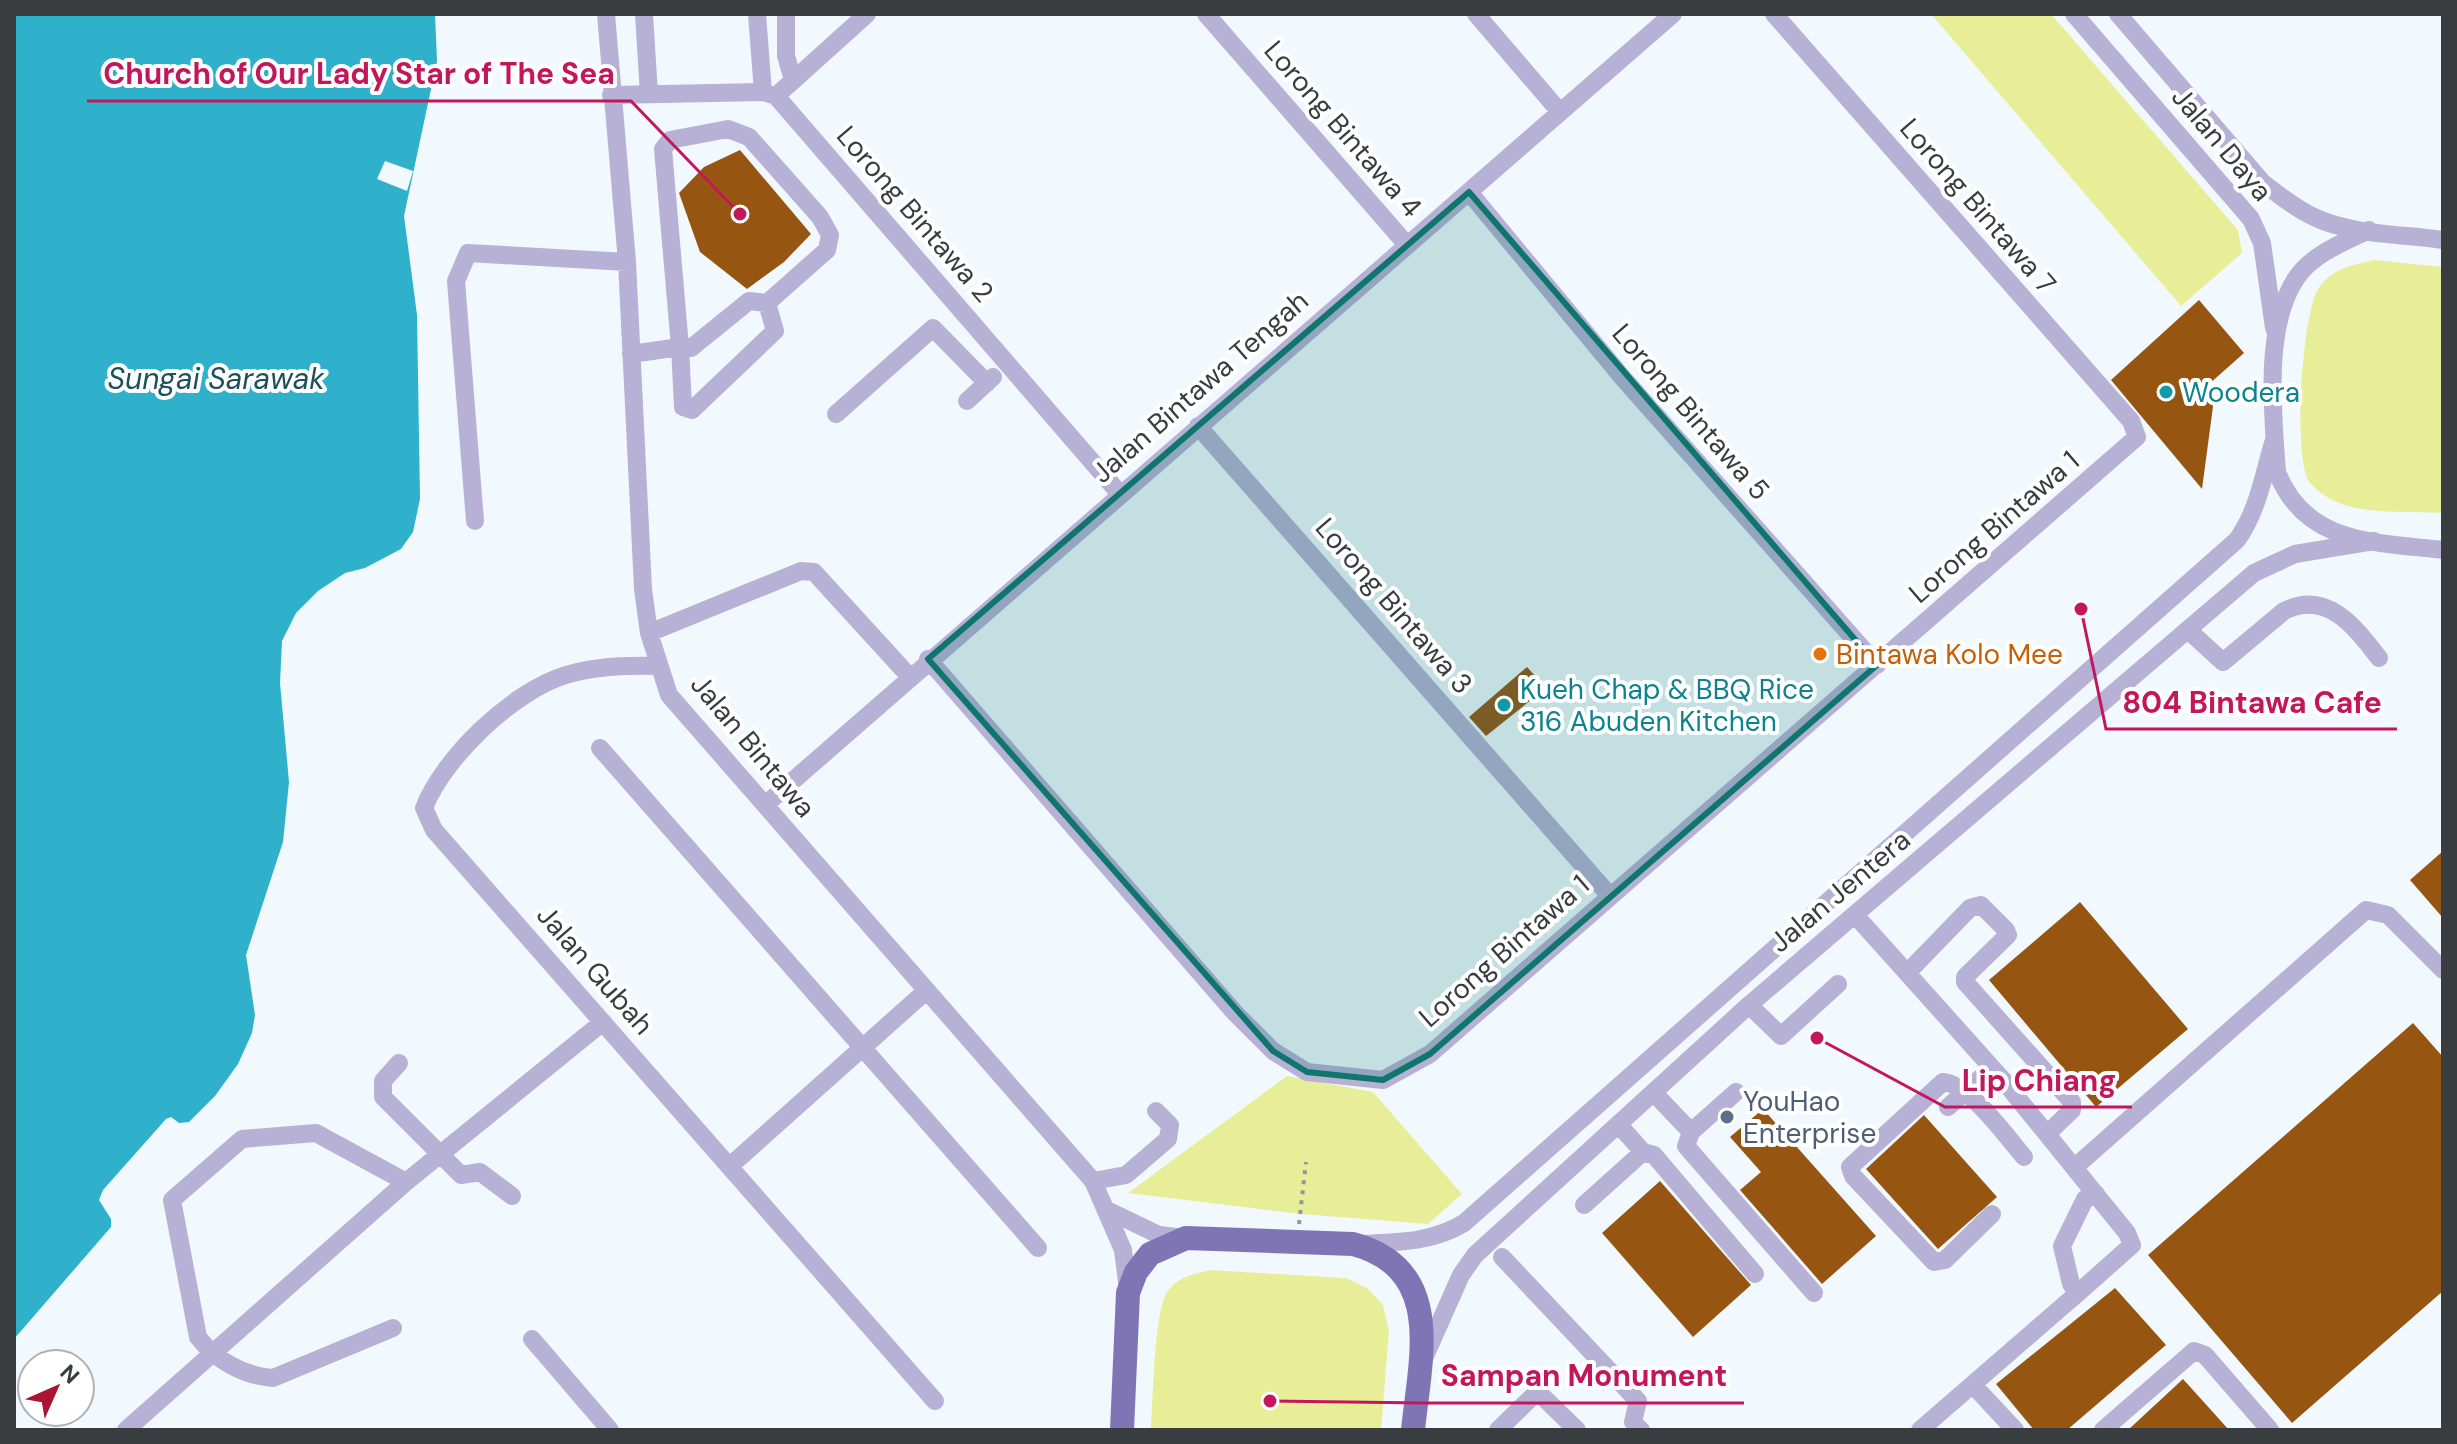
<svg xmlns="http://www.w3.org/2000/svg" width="2457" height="1444" font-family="'DM Sans',sans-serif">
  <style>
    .green { fill: #e8ee97 }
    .water { fill: #30b1cb }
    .pier { fill: #f1f9ff }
    .building { fill: #965612 }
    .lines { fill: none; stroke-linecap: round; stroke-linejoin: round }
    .path { stroke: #91979b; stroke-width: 4; stroke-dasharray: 4 6; stroke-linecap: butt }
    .minor { stroke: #b6b1d5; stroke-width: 18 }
    .major { stroke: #7f75b5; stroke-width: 24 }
    .marked { fill: #0f766e; fill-opacity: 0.2; stroke: #0f766e; stroke-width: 6; stroke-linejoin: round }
    .culture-dot { fill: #0f9aa8; stroke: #fff; stroke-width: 3 }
    .food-dot { fill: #e8710a; stroke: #fff; stroke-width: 3 }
    .service-dot { fill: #5c6f8a; stroke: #fff; stroke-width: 3 }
    .labels { text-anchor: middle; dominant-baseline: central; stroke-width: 8; stroke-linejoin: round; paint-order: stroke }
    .street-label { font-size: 28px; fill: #3a3d3f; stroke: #fff }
    .culture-label { font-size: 28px; fill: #0d838f; stroke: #fff; text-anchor: start }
    .food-label { font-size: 28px; fill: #c56008; stroke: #fff; text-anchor: start }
    .service-label { font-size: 28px; fill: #4e5e75; stroke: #fff; text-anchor: start }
    .water-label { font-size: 30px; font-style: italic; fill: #1c505b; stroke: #fff }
    .leader { fill: none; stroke: #c2185b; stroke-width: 3 }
    .callout-dot { fill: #c2185b; stroke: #fff; stroke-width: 3 }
    .callout-label { font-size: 30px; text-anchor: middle; font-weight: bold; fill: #c2185b; stroke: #fff; stroke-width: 8; stroke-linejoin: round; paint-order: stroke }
  </style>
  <rect width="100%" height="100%" fill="#f1f9ff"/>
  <path class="green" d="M1931 14H2051L2238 230 2242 253 2181 306Z
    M2374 260 2443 267V513C2399 510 2342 519 2310 483 2292 463 2302 307 2320 286 2335 268 2352 265 2374 260Z
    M1287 1076 1373 1092 1462 1194 1428 1224 1300 1214 1128 1193Z
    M1210 1270 1346 1278 1367 1288 1383 1305 1389 1331 1381 1430H1151C1153 1402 1154 1312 1167 1292 1177 1277 1194 1274 1210 1270Z"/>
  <path class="water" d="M14 14H435L437 61 404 216 417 315 420 499 413 532 401 549 365 568 345 573 318 591 296 613 282 641 280 683 289 782 283 842 246 955 255 1015 252 1033 238 1064 215 1096 189 1122 179 1123 171 1117 166 1119 103 1190 99 1200 111 1219V1227L14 1339Z"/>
  <path class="pier" d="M385 161 413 171 407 191 377 179Z"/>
  <path class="building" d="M740 150 811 234 784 262 747 289 700 252 679 193 704 167Z
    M2199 300 2244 353 2208 385 2214 399 2202 489 2111 380Z
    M1527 667 1546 688 1486 736 1469 717Z
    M2443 851V918L2410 880Z
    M2080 902 2188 1029 2096 1107 1989 980Z
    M2413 1023 2443 1057V1291L2292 1423 2148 1255Z
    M1763 1109 1876 1236 1822 1284 1740 1190 1761 1172 1730 1137Z
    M1924 1115 1997 1197 1938 1249 1866 1169Z
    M1660 1181 1751 1285 1693 1337 1602 1233Z
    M2115 1288 2166 1345 2067 1430H2034L1996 1384Z
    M2183 1379 2229 1430H2128Z"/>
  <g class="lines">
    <path class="path" d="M1299 1224 1306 1162"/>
    <path class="minor" d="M606 14 627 262 643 589 649 633 669 695 1093 1181 1123 1250 1128 1290
      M644 14 649 94
      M757 14 763 92
      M786 14V56L793 80
      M1206 14 1407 245
      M1476 14 1560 112
      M2074 14 2251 219 2262 243 2274 328
      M2118 14 2263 183C2279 195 2296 209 2314 217 2352 235 2402 234 2443 240
      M611 95 763 92 776 96 1120 494
      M776 96 867 14
      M728 129 749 137 820 217 830 235 827 250 767 303 749 301 691 348 680 347 663 149 670 140Z
      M1469 192 1622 377 1877 665
      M2369 230C2344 242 2313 254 2297 277 2263 325 2273 416 2277 472 2305 545 2376 542 2443 550
      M631 354 680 347 683 407 692 410 775 331 767 303
      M967 401 993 377
      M836 414 933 328 987 383
      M1198 426 1610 896
      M475 521 456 281 468 253 627 262
      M2188 630 2223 662 2284 611C2327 589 2355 627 2379 658
      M649 633 801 571 814 572 909 676
      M928 659 1235 1013 1273 1051 1307 1072 1383 1080 1430 1054 2137 437 2131 421 1774 14
      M658 666C628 665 595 666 566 675 513 691 444 757 424 808L434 830 935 1401
      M600 748 1038 1248
      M765 805 1673 14
      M1855 915 2003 1080 2127 1233 2132 1245 2078 1293
      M1908 972 1970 908 1981 905 2006 930 2008 935 1965 977V982L2072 1102V1110L2048 1133
      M1749 1005 1781 1036 1838 984
      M399 1063 383 1081V1097L461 1175 480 1172 512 1196
      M1736 1092 1691 1132 1686 1146 1814 1293
      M1654 1093 1691 1132
      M1948 1107 1992 1068
      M1619 1125 1643 1152 1654 1155 1755 1274
      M730 1166 926 991
      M2075 1167 2366 910 2388 915 2443 970
      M1093 1181 1126 1175 1168 1139 1170 1125 1156 1111
      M1584 1205 1643 1152
      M1109 1211 1159 1235 1185 1238
      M1992 1214 1945 1260 1934 1262 1853 1176 1850 1167 1943 1082C1969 1084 2007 1137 2024 1157
      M1359 1244C1397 1242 1431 1243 1464 1223L2237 540C2259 509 2263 475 2274 440
      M1502 1257 1638 1401 1633 1422 1641 1430
      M393 1328 273 1378C244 1376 215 1360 198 1337L172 1200 242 1139 316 1133 406 1182
      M532 1339 610 1430
      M1425 1356 1461 1275 1475 1255 1749 1005 2254 573 2295 554 2374 541
      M1973 1385 2015 1430
      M126 1430 406 1182 603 1022
      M1498 1430 1533 1396 1540 1394 1577 1430
      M1920 1430 2078 1293 2071 1284 2062 1246 2085 1199 2096 1194
      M2103 1430 2194 1351 2205 1355 2270 1430"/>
    <path class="major" d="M1122 1430 1128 1293 1136 1272 1150 1254 1186 1238 1353 1244C1446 1269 1420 1359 1413 1430"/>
  </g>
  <path class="marked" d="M1469 192 1877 665 1430 1054 1383 1080 1307 1072 1273 1051 928 659Z"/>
  <g class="culture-dot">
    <circle cx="2166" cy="392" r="8"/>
    <circle cx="1504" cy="705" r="8"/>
  </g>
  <circle class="food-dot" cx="1820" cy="654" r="8"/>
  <circle class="service-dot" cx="1727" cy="1117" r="8"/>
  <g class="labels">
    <g class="street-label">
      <text transform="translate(1343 129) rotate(49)">Lorong Bintawa 4</text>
      <text transform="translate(2222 144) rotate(50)">Jalan Daya</text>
      <text transform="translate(1978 206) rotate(49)">Lorong Bintawa 7</text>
      <text transform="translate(915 214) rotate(49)">Lorong Bintawa 2</text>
      <text transform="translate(1200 387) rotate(-41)">Jalan Bintawa Tengah</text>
      <text transform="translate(1691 412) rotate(49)">Lorong Bintawa 5</text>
      <text transform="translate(1994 527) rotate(-41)">Lorong Bintawa 1</text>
      <text transform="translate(1394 606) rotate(49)">Lorong Bintawa 3</text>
      <text transform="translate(753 746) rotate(50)">Jalan Bintawa</text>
      <text transform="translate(1840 891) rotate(-40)">Jalan Jentera</text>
      <text transform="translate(1504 951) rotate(-41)">Lorong Bintawa 1</text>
      <text transform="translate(595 970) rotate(49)">Jalan Gubah</text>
    </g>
    <g class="culture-label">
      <text x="2182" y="392">Woodera</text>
      <text x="1520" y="689">Kueh Chap &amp; BBQ Rice<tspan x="1520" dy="32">316 Abuden Kitchen</tspan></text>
    </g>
    <g class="food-label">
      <text x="1836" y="654">Bintawa Kolo Mee</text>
    </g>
    <g class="service-label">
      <text x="1743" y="1101">YouHao<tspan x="1743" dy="32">Enterprise</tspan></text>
    </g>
    <g class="water-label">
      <text x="216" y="378">Sungai Sarawak</text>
    </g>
  </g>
  <path class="leader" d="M740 214L631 101H87M2081 609L2106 729H2397M1817 1038L1945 1107H2132M1270 1401L1425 1403H1744"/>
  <g class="callout-dot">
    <circle cx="740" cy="214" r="8"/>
    <circle cx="2081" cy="609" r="8"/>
    <circle cx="1817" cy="1038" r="8"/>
    <circle cx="1270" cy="1401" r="8"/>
  </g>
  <g class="callout-label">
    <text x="359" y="84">Church of Our Lady Star of The Sea</text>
    <text x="2252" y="713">804 Bintawa Cafe</text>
    <text x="2039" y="1091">Lip Chiang</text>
    <text x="1584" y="1386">Sampan Monument</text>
  </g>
  <rect width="2457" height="1444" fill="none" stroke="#3a3d3f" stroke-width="32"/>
  <g transform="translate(56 1388) rotate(45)"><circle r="38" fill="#ffffff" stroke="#b0b1b2" stroke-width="2"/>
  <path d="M0-6L14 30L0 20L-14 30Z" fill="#aa142e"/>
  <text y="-12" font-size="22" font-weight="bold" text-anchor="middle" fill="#3a3d3f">N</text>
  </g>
</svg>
